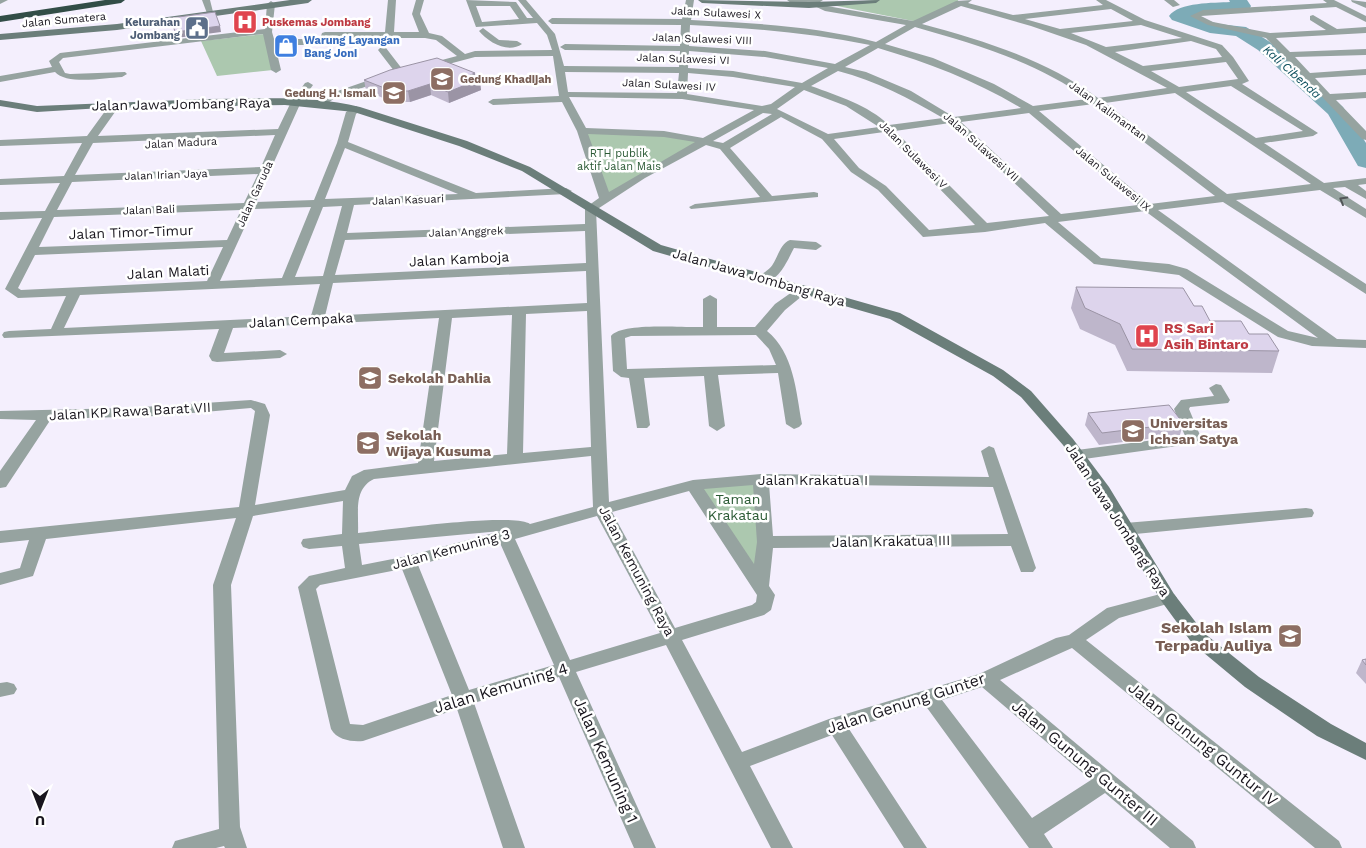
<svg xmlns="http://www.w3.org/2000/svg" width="1366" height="848" font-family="'Work Sans',sans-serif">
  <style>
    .green { fill: #acc8af }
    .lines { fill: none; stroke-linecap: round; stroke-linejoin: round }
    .river { fill: #7dabb7; fill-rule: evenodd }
    .street { fill: #96a3a0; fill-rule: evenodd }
    .secondary { fill: #6b7e7a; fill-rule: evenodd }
    .highway { fill: #324d47; fill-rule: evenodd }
    .wall { fill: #beb6cb }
    .shaded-wall { fill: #9b94a5 }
    .building { fill: #ddd4ec; stroke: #9b94a5 }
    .oneway { stroke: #515558 }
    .labels { text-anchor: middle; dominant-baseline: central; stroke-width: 5; stroke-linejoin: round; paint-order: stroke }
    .far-street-label { font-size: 11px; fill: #19161e; stroke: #fff }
    .far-service-label { font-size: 11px; font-weight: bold; fill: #4e5e75; stroke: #fff; text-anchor: end }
    .far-health-label { font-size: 11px; font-weight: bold; fill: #be3a42; stroke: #fff; text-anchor: start }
    .far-shop-label { font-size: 11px; font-weight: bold; fill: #366cbe; stroke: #fff; text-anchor: start }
    .far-education-label { font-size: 11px; font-weight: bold; fill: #785e54; stroke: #fff; text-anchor: start }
    .far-park-label { font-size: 11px; fill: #2b5a35; stroke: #fff }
    .far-water-label { font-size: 12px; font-style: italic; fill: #074b59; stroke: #fff }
    .street-label { font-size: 14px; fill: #19161e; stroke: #fff }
    .health-label { font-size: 14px; font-weight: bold; fill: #be3a42; stroke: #fff; text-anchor: start }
    .education-label { font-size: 14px; font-weight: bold; fill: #785e54; stroke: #fff; text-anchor: start }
    .park-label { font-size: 14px; fill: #2b5a35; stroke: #fff }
    .near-education-label { font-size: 16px; font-weight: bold; fill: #785e54; stroke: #fff; text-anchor: end }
    .near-street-label { font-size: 16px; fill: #19161e; stroke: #fff }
  </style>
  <rect width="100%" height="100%" fill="#f4effd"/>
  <path class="green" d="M876 0H958L959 3 918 22 827 4Z
    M264 34 273 70 217 76 201 41Z
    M582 131 664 134 704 141 605 198Z
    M761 479V585L693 485Z"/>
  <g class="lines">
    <path class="river" d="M1229 0H1247L1251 6 1249 10 1243 11 1194 16 1218 24 1246 27 1270 42 1343 107 1366 143V168L1358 166 1328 114 1258 50 1236 36 1210 33 1172 20 1169 16C1179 2 1214 3 1230 2Z"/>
    <path class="street" d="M0 0H8L0 4Z
      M202 0H210L214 16H208Z
      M388 0H396L394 32H419L412 14 416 0H424L420 14 429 33 442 36 465 54 475 51 552 50 547 35 537 23 476 27 466 0 516 2 527 18H533L518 0H526L555 34 564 66 679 67 680 51 565 50 560 47 565 44 680 46 681 25 552 24 548 21 552 18 682 19 686 0H694L691 20C752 23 816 26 876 42L906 25 825 11 808 3H791L787 0H823L820 2 827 6 913 21 956 1 972 0 968 3 1013 15 1103 5 1096 0H1106L1145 20 1222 45 1233 57 1249 81 1242 84 1318 133 1313 136 1264 143 1324 183 1366 178V184L1358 185 1366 191V199L1345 187 1333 188 1366 209V218L1320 190 1236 200 1366 284V294L1223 202 1158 210 1337 339 1366 340V348L1312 346 1278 337 1179 275 1094 264 1045 223 985 232 923 237 878 190 851 172 822 139 781 117 730 148 772 196 814 192 818 193V197L691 209 689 207 695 204 760 197 720 149 706 145 645 178 596 210 609 502 693 480 761 474 989 477 981 451 989 446 994 448 1036 568 1033 572H1021L1011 546 773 548 769 586 775 595 771 610 764 615 682 640 742 752 829 719 979 674 1056 638 1069 635 1107 608 1168 592 1174 594 1177 598 1174 602 1119 618 1086 640 1339 841 1342 848H1315L1072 648 1000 680 1193 841 1196 848H1170L1105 793 1044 834 1053 848H1029L925 705 849 729 927 848H904L832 735 750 766 793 848H771L666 645 576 672 656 848H634L559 677 474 703 525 848H503L457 709 363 741C352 742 337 740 331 729L298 587 309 576 345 568 342 546 309 549 303 547 301 543 303 539 342 534 343 501 253 516 231 585 240 827 247 848H225L224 846 216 848H172L175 841 219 829 213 585 236 518 46 539 33 576 0 585V573L20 568 29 540 0 543V531L239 507 255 411 251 408 157 416 51 419 6 487 0 488V471L36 420 0 419V411L126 408 251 400 265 404 270 415 255 505 345 490 352 476 364 470 418 463 439 318 233 328 224 353 280 350 287 354 280 358 217 362 212 361 209 356 219 329 4 338 2 335 4 332 9 331 51 329 66 296 18 298 5 289 42 218 0 220V212L45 211 60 183 0 185V179L64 176 82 143 0 146V140L87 136 111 103 115 102 120 105 98 136 278 129 291 102 305 83 308 82 313 85 301 102 256 202 314 200 337 143 346 112 356 106 361 109 356 114 348 142 476 193 566 188 572 191 566 194 354 205 347 233 585 224V208L599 198 577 131 562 102 493 105 488 102 493 99 559 96 553 56 475 57 426 70 421 67 423 65 457 56 436 40 425 38H329L327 44 324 45H275L281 70 276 73 271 70 263 34 63 58 59 62 65 73 70 74 125 72 127 74 122 77C105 78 66 85 55 72L0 82V76L52 67 49 61 60 53 265 29 267 4 271 1 275 4 272 32 274 39H320L322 33 325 32H385ZM476 6H510L519 19 482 22ZM961 6 1031 26 1086 45 1167 88 1098 98C1047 60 982 40 922 24ZM1111 9 1133 21 1060 29 1025 19ZM690 25C751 28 810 33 870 45L835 64 765 51 689 46ZM1141 25 1182 38 1106 47 1071 33ZM915 27C974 44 1038 62 1087 99L1033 106 994 84 933 58 885 44ZM1191 41 1216 49 1222 57 1143 66 1115 52ZM878 48C929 63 976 81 1021 108L954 117 911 91 866 72 845 67ZM689 51 765 57 828 68 802 83 733 71 688 68ZM1226 62 1238 79 1179 87 1151 71ZM838 71C876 81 909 98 943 118L889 125C868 105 838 96 811 86ZM565 72 679 73 677 93 568 92ZM688 73 733 77 795 87 771 104 762 106 687 94ZM1231 86 1303 131 1256 138 1186 92ZM804 90 846 106 879 127 828 134 777 109ZM1175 93 1311 184 1227 194 1105 103ZM569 97 682 99 754 110 703 138 664 131 586 128ZM1094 104 1215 196 1150 204 1039 111ZM763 113 772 114 723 143 713 141ZM1029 113 1138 205 1061 214 961 122ZM950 123 962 133 1049 216 987 223 895 131ZM884 132 975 225 929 230 886 186 859 168 834 139ZM588 134 664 137 695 142 609 192ZM275 135 261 167 75 175 93 143ZM345 148 458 194 325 199ZM258 174 244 203 57 210 72 182ZM342 206 323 276 295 277 323 207ZM311 207 282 278 220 281 253 209ZM241 210 227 240 39 247 54 217ZM1145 211 1318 338 1288 331 1187 269 1169 264 1101 258 1058 222ZM585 231 586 263 335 275 345 240ZM223 247 207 281 21 290 18 288 35 255ZM586 271 587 303 325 316 333 283ZM320 284 311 316 64 328 80 295ZM587 311 591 447 523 453 526 314ZM512 315 507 454 434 461 452 318ZM591 456 593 507 530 524C513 512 387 530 358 533 359 513 353 489 374 479ZM769 484 993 487 1008 534 773 536ZM753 485 757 542 754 564 704 489ZM689 491 757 595 756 602 752 605 675 628 612 512ZM597 516 660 633 570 660 515 539ZM501 531 408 556 362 565 359 544ZM500 543 554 665 469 690 418 565ZM402 569 452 695 363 725 350 724 316 589 320 585ZM982 687 1091 780 1032 818 942 700Z
      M1164 0H1174L1180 5 1173 7Z
      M1323 0H1334L1366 16V22L1336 7 1201 16 1213 22 1270 33 1326 30 1310 20V16L1313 15 1337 29 1366 27V33L1276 38 1290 52 1366 49V55L1295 57 1310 73 1366 69V75L1315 78 1330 94 1366 92V98L1336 100 1366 131V140L1362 139 1266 38 1208 25 1190 16 1203 10 1327 3Z
      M1351 0 1366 2V8L1352 2Z
      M483 28 499 40 517 41 522 44C508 54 488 42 479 31Z
      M380 48H386L406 74 404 76H398L378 50Z
      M381 76 389 78 335 98 325 105 316 103 329 94Z
      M790 240 816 242 822 246 816 250 794 248C787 261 778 285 760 281L758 278C762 273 770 270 773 264 778 256 781 243 790 240Z
      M802 285 807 286 808 289 807 292 785 310 767 331C794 353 796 391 802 424L799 427 794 429 786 424 778 373 718 375 725 426 717 431 709 426 704 376 644 378 650 425 647 428H637L629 378 621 377 613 371 611 336C622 322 685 328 703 327V299L710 295 717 299V327H755L775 304ZM756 335 769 349 776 365 627 369 625 338 631 336Z
      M1216 384 1221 385 1230 400 1228 403 1190 407 1189 409 1202 440 1199 443 1077 460 1069 455 1077 450 1185 436 1174 409 1181 400 1214 396 1209 388Z
      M1306 508 1312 509 1314 513 1312 517 1125 535 1119 533 1117 529 1119 525 1125 523Z
      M7 682 14 684 17 689 14 694 0 697V683Z"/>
    <path class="secondary" d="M290 0H312L308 3 117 30 0 40V34L117 24Z
      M698 0 809 2 880 0 876 3 809 8 702 3Z
      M207 99C257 99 311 95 360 107L467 141 530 167 661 245 900 313 1003 370 1031 391 1073 439 1109 487 1174 594 1204 633 1259 677 1331 724 1366 743V760L1317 736 1245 687 1192 643 1162 602 1096 493 1063 445 1021 397 993 376 890 319 653 251 522 171 459 146 354 112 285 105 102 108 37 112 0 106V100L37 106Z"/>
    <path class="highway" d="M105 0H125L121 3 0 22V16Z"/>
  </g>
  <path class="wall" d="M475 73V77L481 90 449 103 431 95 410 102H393L366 91 364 80Z
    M1076 287 1194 306 1210 321 1249 334 1279 351 1272 373 1127 371 1115 345 1080 329 1071 308Z
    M1088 413 1183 423 1180 435 1099 445 1085 425Z
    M1366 659V684L1356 673 1362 660Z"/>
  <path class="shaded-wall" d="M220 26 221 32 176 38 175 32Z
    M475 73 476 81 480 79 481 90 449 103 448 92 470 75Z
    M430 84 431 95 410 102 408 91Z"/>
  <path class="building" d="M215 12 220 26 175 32 171 18Z
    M437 58 475 73 470 75 480 79 448 92 430 84 408 91H392L364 80 390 70Z
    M1076 287 1183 288 1194 306H1202L1210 321H1241L1249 334H1268L1279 351 1132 349 1120 324 1085 308Z
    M1169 405 1183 423 1102 433 1088 413Z
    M1366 659V665L1362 660Z"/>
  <defs><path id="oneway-chevron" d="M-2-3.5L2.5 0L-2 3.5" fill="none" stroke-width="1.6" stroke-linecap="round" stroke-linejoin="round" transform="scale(1.25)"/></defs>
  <use class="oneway" href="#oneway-chevron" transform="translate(1343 200) rotate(-150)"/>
  <defs>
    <symbol id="hospital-square" viewBox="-11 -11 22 22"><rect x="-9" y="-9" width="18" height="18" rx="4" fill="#e0444e" stroke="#fff"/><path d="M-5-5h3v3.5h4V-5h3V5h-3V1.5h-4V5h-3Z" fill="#fff"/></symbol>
    <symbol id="civic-square" viewBox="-11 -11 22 22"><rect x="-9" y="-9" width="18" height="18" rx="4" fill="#5c6f8a" stroke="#fff"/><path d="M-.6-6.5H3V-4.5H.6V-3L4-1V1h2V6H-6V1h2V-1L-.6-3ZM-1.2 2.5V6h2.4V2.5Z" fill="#fff"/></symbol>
    <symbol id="shop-square" viewBox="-11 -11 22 22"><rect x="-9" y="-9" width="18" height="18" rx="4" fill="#3f7fe0" stroke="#fff"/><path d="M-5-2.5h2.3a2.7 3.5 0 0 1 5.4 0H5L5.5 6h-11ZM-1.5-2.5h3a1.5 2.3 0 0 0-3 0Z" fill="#fff"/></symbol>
    <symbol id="school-square" viewBox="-11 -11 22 22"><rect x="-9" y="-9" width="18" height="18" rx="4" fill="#8d6e63" stroke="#fff"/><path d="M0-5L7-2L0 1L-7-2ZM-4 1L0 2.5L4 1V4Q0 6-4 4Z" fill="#fff"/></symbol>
    <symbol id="university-square" viewBox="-11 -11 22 22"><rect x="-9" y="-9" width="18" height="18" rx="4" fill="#8d6e63" stroke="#fff"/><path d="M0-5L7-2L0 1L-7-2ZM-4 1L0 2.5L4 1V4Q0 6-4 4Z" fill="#fff"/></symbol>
  </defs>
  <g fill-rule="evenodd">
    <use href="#hospital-square" x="231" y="8" width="28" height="28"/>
    <use href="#civic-square" x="183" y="14" width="28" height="28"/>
    <use href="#shop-square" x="272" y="32" width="28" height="28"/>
    <use href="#school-square" x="428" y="65" width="28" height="28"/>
    <use href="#school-square" x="380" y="79" width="28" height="28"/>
    <use href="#hospital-square" x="1133" y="322" width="28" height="28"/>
    <use href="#school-square" x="356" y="364" width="28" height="28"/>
    <use href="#university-square" x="1119" y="417" width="28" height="28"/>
    <use href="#school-square" x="354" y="429" width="28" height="28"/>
    <use href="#school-square" x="1276" y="622" width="28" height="28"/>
  </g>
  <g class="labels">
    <g class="far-street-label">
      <text transform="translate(716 13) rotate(3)">Jalan Sulawesi X</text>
      <text transform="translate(64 20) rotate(-5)">Jalan Sumatera</text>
      <text transform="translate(702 39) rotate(2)">Jalan Sulawesi VIII</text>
      <text transform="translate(683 59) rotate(2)">Jalan Sulawesi VI</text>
      <text transform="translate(669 85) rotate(3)">Jalan Sulawesi IV</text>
      <text transform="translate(1108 111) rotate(36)">Jalan Kalimantan</text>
      <text transform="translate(181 143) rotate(-3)">Jalan Madura</text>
      <text transform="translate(981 147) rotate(42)">Jalan Sulawesi VII</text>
      <text transform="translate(913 155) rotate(45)">Jalan Sulawesi V</text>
      <text transform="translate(166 175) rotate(-2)">Jalan Irian Jaya</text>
      <text transform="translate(1113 179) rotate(40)">Jalan Sulawesi IX</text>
      <text transform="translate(255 194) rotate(-65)">Jalan Garuda</text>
      <text transform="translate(408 200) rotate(-2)">Jalan Kasuari</text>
      <text transform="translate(149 210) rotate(-2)">Jalan Bali</text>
      <text transform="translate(466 232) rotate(-2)">Jalan Anggrek</text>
    </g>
    <g class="far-service-label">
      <text x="180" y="22">Kelurahan<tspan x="180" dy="13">Jombang</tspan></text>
    </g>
    <g class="far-health-label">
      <text x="262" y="22">Puskemas Jombang</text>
    </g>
    <g class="far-shop-label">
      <text x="304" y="40">Warung Layangan<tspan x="304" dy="13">Bang Joni</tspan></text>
    </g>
    <g class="far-education-label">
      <text x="460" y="79">Gedung Khadijah</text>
      <text x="376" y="93" text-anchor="end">Gedung H. Ismail</text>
    </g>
    <g class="far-park-label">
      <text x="619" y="153">RTH publik<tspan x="619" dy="13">aktif Jalan Mais</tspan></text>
    </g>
    <g class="far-water-label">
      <text transform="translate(1292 72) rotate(42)">Kali Cibenda</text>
    </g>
    <g class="street-label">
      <text transform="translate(181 104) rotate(-1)">Jalan Jawa Jombang Raya</text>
      <text transform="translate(131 232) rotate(-2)">Jalan Timor-Timur</text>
      <text transform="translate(459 259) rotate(-3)">Jalan Kamboja</text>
      <text transform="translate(168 272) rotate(-3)">Jalan Malati</text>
      <text transform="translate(759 277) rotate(16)">Jalan Jawa Jombang Raya</text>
      <text transform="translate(301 320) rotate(-3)">Jalan Cempaka</text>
      <text transform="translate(130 411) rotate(-3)">Jalan KP Rawa Barat VII</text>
      <text x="813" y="480">Jalan Krakatua I</text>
      <text transform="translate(1118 520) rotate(57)">Jalan Jawa Jombang Raya</text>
      <text transform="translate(891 541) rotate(-1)">Jalan Krakatua III</text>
      <text transform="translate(451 549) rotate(-15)">Jalan Kemuning 3</text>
      <text transform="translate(637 571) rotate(62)">Jalan Kemuning Raya</text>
    </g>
    <g class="health-label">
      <text x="1164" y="328">RS Sari<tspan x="1164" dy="16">Asih Bintaro</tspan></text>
    </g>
    <g class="education-label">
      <text x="388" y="378">Sekolah Dahlia</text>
      <text x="1150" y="423">Universitas<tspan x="1150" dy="16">Ichsan Satya</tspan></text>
      <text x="386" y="435">Sekolah<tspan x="386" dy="16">Wijaya Kusuma</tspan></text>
    </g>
    <g class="park-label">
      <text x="738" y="499">Taman<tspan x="738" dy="16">Krakatau</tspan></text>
    </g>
    <g class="near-education-label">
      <text x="1272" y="627">Sekolah Islam<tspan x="1272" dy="18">Terpadu Auliya</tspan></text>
    </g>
    <g class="near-street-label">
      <text transform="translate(501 688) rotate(-17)">Jalan Kemuning 4</text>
      <text transform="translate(906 703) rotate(-18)">Jalan Genung Gunter</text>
      <text transform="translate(1203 744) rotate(39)">Jalan Gunung Guntur IV</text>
      <text transform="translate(606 760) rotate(66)">Jalan Kemuning 1</text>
      <text transform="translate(1085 763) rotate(40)">Jalan Gunung Gunter III</text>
    </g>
  </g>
  <g transform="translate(40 808) rotate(180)" stroke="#ffffff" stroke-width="4" paint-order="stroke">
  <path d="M0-4L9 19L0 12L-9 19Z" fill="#19161e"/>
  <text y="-8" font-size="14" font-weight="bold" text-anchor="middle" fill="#19161e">U</text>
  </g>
</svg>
